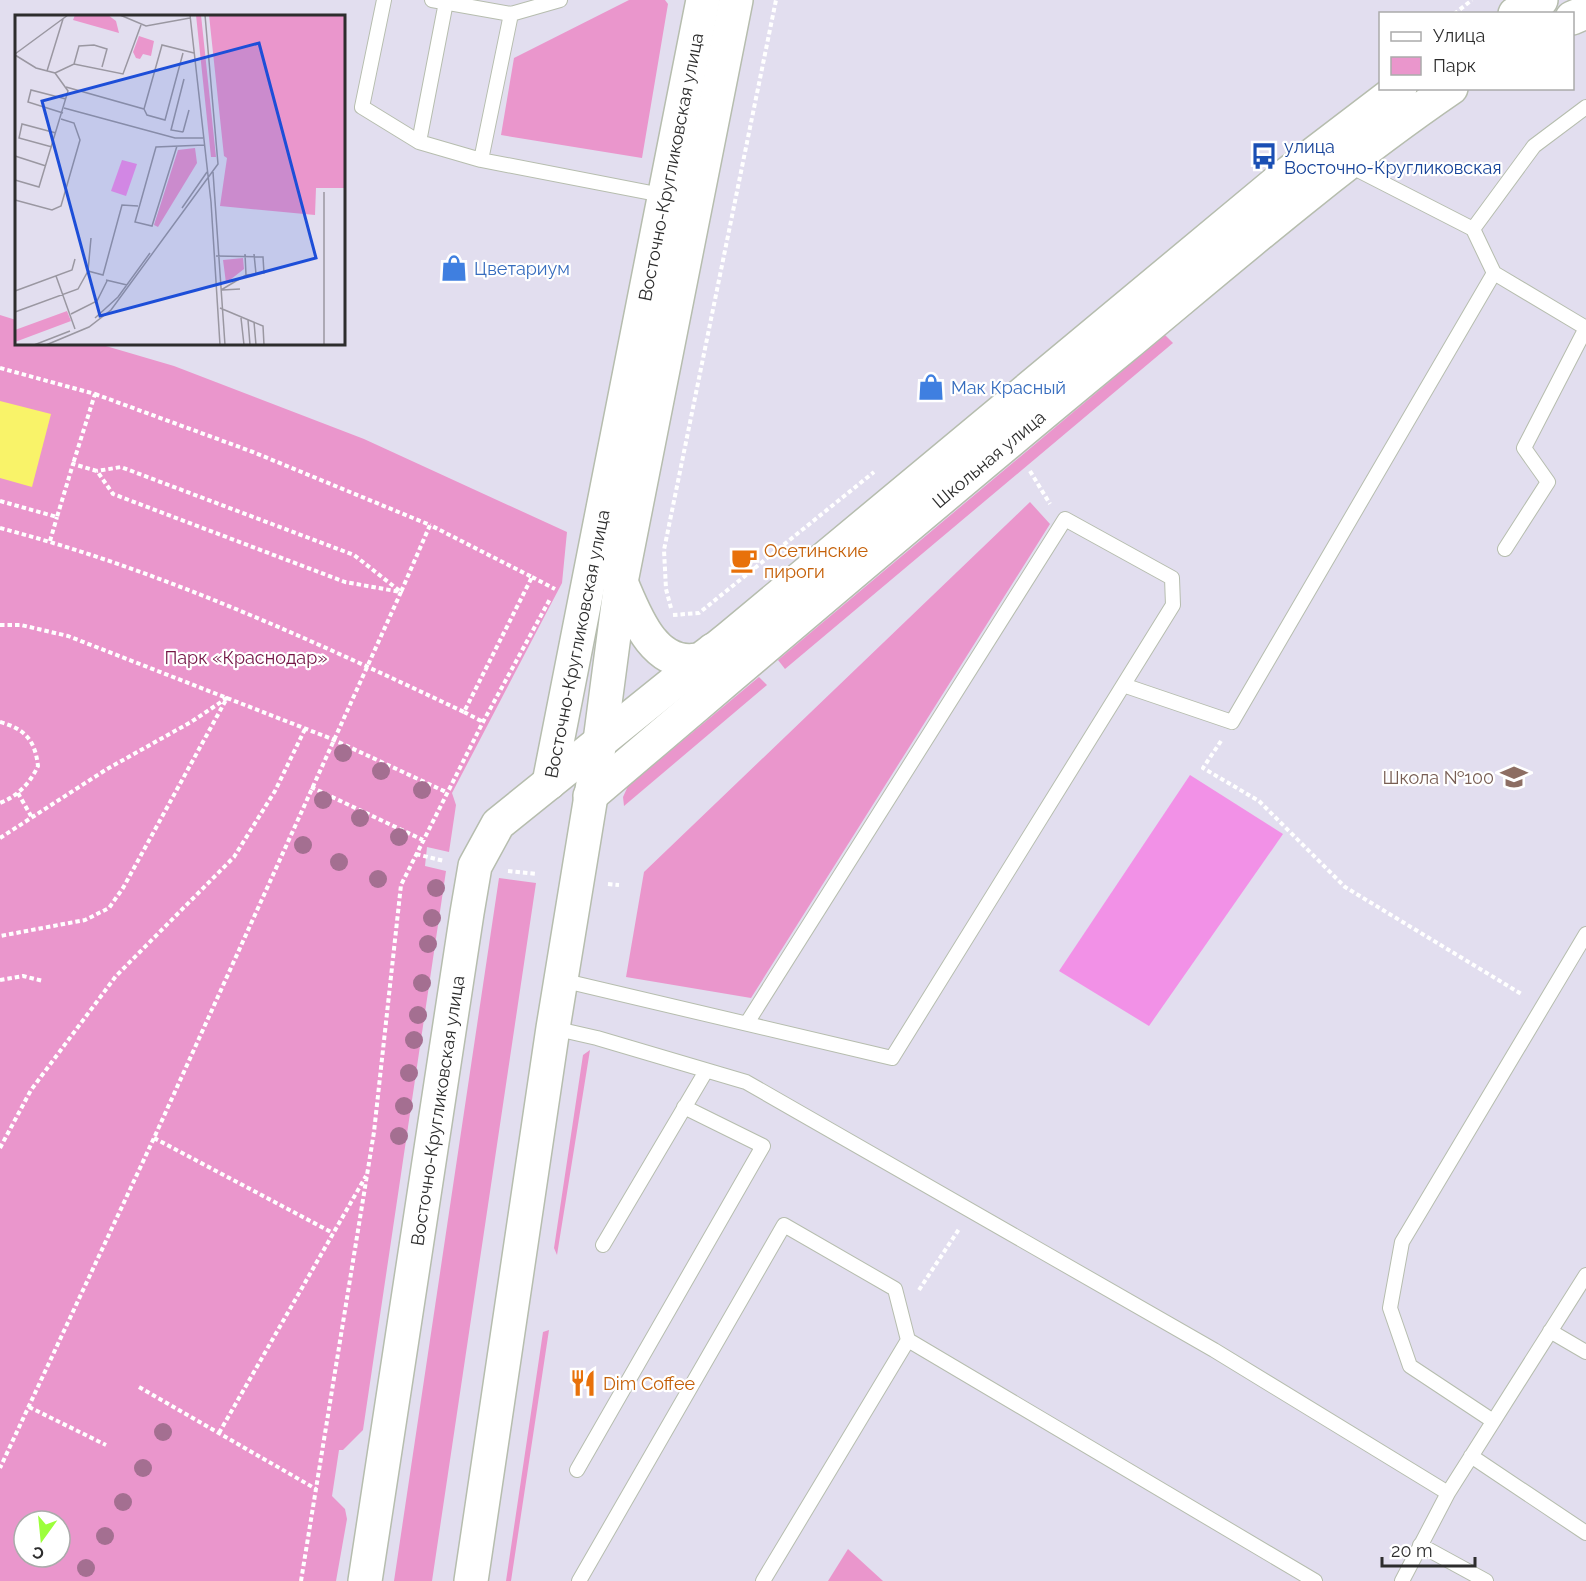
<svg xmlns="http://www.w3.org/2000/svg" width="1586" height="1581" font-family="Raleway,sans-serif">
  <style>
    .green { fill: #ea96cc; fill-rule: evenodd }
    .pitch { fill: #f291e7 }
    .water { fill: #f9f369 }
    .lines { fill: none; stroke-linecap: round; stroke-linejoin: round }
    .lane-casing { stroke: #b6bdae; stroke-width: 16 }
    .secondary-casing { stroke: #b6bdae; stroke-width: 36 }
    .path { stroke: #fff; stroke-width: 4; stroke-dasharray: 4.5 3; stroke-linecap: butt }
    .lane { stroke: #fff; stroke-width: 14 }
    .secondary { stroke: #fff; stroke-width: 33 }
    .tree { fill: #a46f91 }
    .labels { text-anchor: middle; dominant-baseline: central; stroke-width: 4.5; stroke-linejoin: round; paint-order: stroke }
    .transit-label { font-size: 18px; fill: #164399; stroke: #fff; text-anchor: start }
    .street-label { font-size: 18px; fill: #2d2d2d; stroke: #fff }
    .shop-label { font-size: 18px; fill: #366cbe; stroke: #fff; text-anchor: start }
    .food-label { font-size: 18px; fill: #c56008; stroke: #fff; text-anchor: start }
    .park-label { font-size: 18px; fill: #721444; stroke: #fff }
    .education-label { font-size: 18px; fill: #785e54; stroke: #fff; text-anchor: end }
    .inset-road { fill: none; stroke: #9a97a1; stroke-width: 1.5 }
    .view { fill: #1d4ed8; fill-opacity: 0.15; stroke: #1d4ed8; stroke-width: 3 }
    .inset-edge { fill: none; stroke: #2d2d2d; stroke-width: 3 }
  </style>
  <rect width="100%" height="100%" fill="#e2deef"/>
  <path class="green" d="M629 0H665L668 4 642 158 501 135 514 58Z
    M0 315 16 320V344H99L174 366 364 439 567 532 562 583 452 793 456 805 449 852 427 847 425 866 446 871 363 1430 343 1450H339L332 1496 345 1509 347 1519 336 1581H0ZM24 1521H60V1557H24Z
    M1165 335 1173 343 785 669 778 660Z
    M1030 502 1050 524 751 998 626 977 644 872Z
    M759 677 767 685 624 806 623 797 628 786Z
    M499 878 536 883 432 1581H394Z
    M590 1050 557 1255 554 1248 583 1055Z
    M549 1330 511 1581H506L543 1332Z
    M848 1549 883 1581H828Z"/>
  <path class="pitch" d="M1190 775 1283 834 1149 1026 1059 971Z"/>
  <path class="water" d="M0 401 51 414 32 487 0 478Z"/>
  <g class="lines">
    <defs>
      <path id="lane" d="M384 0 362 107 419 142 481 160 667 196
        M432 0 511 14 560 0
        M419 142 446 2
        M481 160 511 14
        M1348 165 1473 229 1494 273
        M1473 229 1534 146 1586 107
        M1505 549 1548 482 1524 448 1586 328
        M1126 686 1232 722 1494 273 1586 328
        M561 980 892 1058 1173 605 1172 578 1065 519 747 1023
        M553 1028 597 1038 746 1082 1214 1350 1448 1493
        M603 1245 706 1071
        M1550 1331 1586 1352
        M1493 1421 1410 1366 1390 1308 1402 1242 1586 934
        M1471 1456 1586 1533
        M577 1470 763 1146 684 1107
        M1420 1545 1486 1581
        M579 1581 784 1225 895 1289 908 1340
        M763 1581 908 1340 1315 1581
        M1402 1581 1448 1493 1586 1275"/>
      <g id="secondary">
        <path d="M1515 14 1541 0"/>
        <path d="M1572 18 1586 12"/>
        <path d="M621 582C634 612 653 668 697 660 702 659 709 653 713 650"/>
        <path id="s1" d="M549 783 703 0"/>
        <path id="s2" d="M590 796C768 645 945 493 1126 345 1232 257 1337 166 1451 88"/>
        <path id="s3" d="M365 1581 467 913 475 866 498 824 729 638 1282 178 1400 88"/>
        <path d="M471 1581 553 1028 600 741 621 582 736 0"/>
      </g>
    </defs>
    <use href="#lane" class="lane-casing"/>
    <use href="#secondary" class="secondary-casing"/>
    <path class="path" d="M1454 14 1472 0
      M0 368 95 394 73 464
      M95 394 253 452 430 525 401 592 354 555 121 467 97 471
      M1030 471 1050 504
      M0 501 57 517 73 464 97 471 113 494 345 582 401 592 154 1138 0 1468
      M0 528C161 570 314 641 464 712L532 577 430 525
      M50 541 57 517
      M532 577 555 589
      M671 608 666 589 664 550 776 0
      M673 615 699 613 874 472
      M0 625H21L68 636 332 739 446 792
      M464 712 483 722
      M0 722C25 729 35 740 38 766 30 783 18 796 0 803
      M1221 741 1203 768 1259 801 1345 887 1523 995
      M311 787 423 840
      M18 793 31 816
      M0 838 107 769 191 722 227 698 123 888 109 908 85 920 0 936
      M416 854 444 861
      M508 871 537 874
      M608 884 619 885
      M0 980 23 976 43 981
      M154 1138 333 1233
      M0 1148 31 1090 116 976 234 857 275 791 305 729
      M919 1290 959 1229
      M139 1387 316 1489
      M29 1407 106 1445
      M219 1433 366 1176
      M301 1581 374 1132 401 885 483 722 550 599"/>
    <use href="#lane" class="lane"/>
    <use href="#secondary" class="secondary"/>
  </g>
  <g class="tree">
    <circle cx="343" cy="753" r="9"/>
    <circle cx="381" cy="771" r="9"/>
    <circle cx="422" cy="790" r="9"/>
    <circle cx="323" cy="800" r="9"/>
    <circle cx="360" cy="818" r="9"/>
    <circle cx="399" cy="837" r="9"/>
    <circle cx="303" cy="845" r="9"/>
    <circle cx="339" cy="862" r="9"/>
    <circle cx="378" cy="879" r="9"/>
    <circle cx="436" cy="888" r="9"/>
    <circle cx="432" cy="918" r="9"/>
    <circle cx="428" cy="944" r="9"/>
    <circle cx="422" cy="983" r="9"/>
    <circle cx="418" cy="1015" r="9"/>
    <circle cx="414" cy="1040" r="9"/>
    <circle cx="409" cy="1073" r="9"/>
    <circle cx="404" cy="1106" r="9"/>
    <circle cx="399" cy="1136" r="9"/>
    <circle cx="163" cy="1432" r="9"/>
    <circle cx="143" cy="1468" r="9"/>
    <circle cx="123" cy="1502" r="9"/>
    <circle cx="105" cy="1536" r="9"/>
    <circle cx="86" cy="1568" r="9"/>
  </g>
  <defs>
    <symbol id="bus-bare" viewBox="-9 -9 18 18"><path d="M-5-6H5V4H4V6H2V4H-2V6H-4V4H-5ZM-3.5-4V0h7V-4ZM-3.5 1.2v1.5H-2V1.2ZM2 1.2v1.5H3.5V1.2Z" fill="#1a4fb4" stroke="#fff" stroke-width="2.5" paint-order="stroke"/></symbol>
    <symbol id="shop-bare" viewBox="-9 -9 18 18"><path d="M-5-2.5h2.3a2.7 3.5 0 0 1 5.4 0H5L5.5 6h-11ZM-1.5-2.5h3a1.5 2.3 0 0 0-3 0Z" fill="#3f7fe0" stroke="#fff" stroke-width="2.5" paint-order="stroke"/></symbol>
    <symbol id="cafe-bare" viewBox="-9 -9 18 18"><path d="M-5.5-4.5H6V0H3Q3 3.5 0 3.5H-2.5Q-5.5 3.5-5.5 0ZM3-3.2v2h1.7v-2ZM-6 4.5H4V6H-6Z" fill="#e8710a" stroke="#fff" stroke-width="2.5" paint-order="stroke"/></symbol>
    <symbol id="school-bare" viewBox="-9 -9 18 18"><path d="M0-5L7-2L0 1L-7-2ZM-4 1L0 2.5L4 1V4Q0 6-4 4Z" fill="#8d6e63" stroke="#fff" stroke-width="2.5" paint-order="stroke"/></symbol>
    <symbol id="restaurant-bare" viewBox="-9 -9 18 18"><path d="M-5-6h1v4h1v-4h1v4h1v-4h1v5L-1.5 .5V6h-2V.5L-5-1ZM5-6V6H3V1.5H1.5Q1.5-4 5-6Z" fill="#e8710a" stroke="#fff" stroke-width="2.5" paint-order="stroke"/></symbol>
  </defs>
  <g fill-rule="evenodd">
    <use href="#bus-bare" x="1245" y="137" width="38" height="38"/>
    <use href="#shop-bare" x="435" y="249" width="38" height="38"/>
    <use href="#shop-bare" x="912" y="368" width="38" height="38"/>
    <use href="#cafe-bare" x="725" y="541" width="38" height="38"/>
    <use href="#school-bare" x="1495" y="758" width="38" height="38"/>
    <use href="#restaurant-bare" x="564" y="1364" width="38" height="38"/>
  </g>
  <g class="labels">
    <g class="transit-label">
      <text x="1284" y="146">улица<tspan x="1284" dy="21">Восточно-Кругликовская</tspan></text>
    </g>
    <g class="street-label">
      <text stroke="none"><textPath href="#s1" startOffset="628">Восточно-Кругликовская улица</textPath></text>
      <text stroke="none"><textPath href="#s2" startOffset="522">Школьная улица</textPath></text>
      <text stroke="none"><textPath href="#s1" startOffset="142">Восточно-Кругликовская улица</textPath></text>
      <text stroke="none"><textPath href="#s3" startOffset="476">Восточно-Кругликовская улица</textPath></text>
    </g>
    <g class="shop-label">
      <text x="474" y="268">Цветариум</text>
      <text x="951" y="387">Мак Красный</text>
    </g>
    <g class="food-label">
      <text x="764" y="550">Осетинские<tspan x="764" dy="21">пироги</tspan></text>
      <text x="603" y="1383">Dim Coffee</text>
    </g>
    <g class="park-label">
      <text x="246" y="657">Парк «Краснодар»</text>
    </g>
    <g class="education-label">
      <text x="1494" y="777">Школа №100</text>
    </g>
  </g>
  <g transform="translate(15 15)">
    <rect width="330" height="330" fill="#e2deef"/>
    <path d="M60 0H93L101 6 104 18 58 5ZM181 0H186L201 142H196ZM194 0H330V173H301L300 200 205 191 212 143 209 141ZM124 21 139 26 136 41 128 39 125 44 121 43 118 37ZM180 133 182 148 143 212 139 210 163 135ZM228 243 229 254 211 268 208 245ZM52 296 56 306 0 327V315Z" fill="#ea96cc"/>
    <path d="M107 145 122 149 111 181 96 176Z" fill="#f291e7"/>
    <path class="inset-road" d="M105 0 131 11 175 3M175 0 196 187 205 330M0 39 53 0M0 40 21 53 40 58 53 76 24 172 0 165M59 49 64 31 79 30 92 34 87 52M32 56 48 4M40 58 59 49 108 59 126 10M51 72 129 94 147 30 179 38M49 93 160 123H188M129 94 132 100 150 105 168 38M48 98 13 87 16 75 51 84M168 117 156 115 169 64M168 117 174 95M162 131 137 211 120 207 141 132 189 130M37 132 4 123 7 109 41 118M0 141 31 151M198 157 210 330M309 177V330M0 185 37 195 46 191 65 125 59 108 46 104M167 193 192 157M230 239 231 260M239 239 241 259M201 241 248 242 249 258 231 260 206 275M73 256 88 260 107 190 123 191M41 261 60 314M91 265 112 270M207 275 225 274M0 276 57 255 60 244M205 293 248 311 249 330M0 297 63 274 73 256 76 223M56 299 82 286 92 266M80 303 103 282 135 238M226 303 229 330M233 305 235 330M239 307 241 330M19 330 55 316M31 330 74 312 96 295 203 149 190 0"/>
    <path class="view" d="M244 28 301 243 85 301 27 86Z"/>
    <rect width="330" height="330" class="inset-edge"/>
  </g>
  <rect x="1379" y="12" width="195" height="78" fill="#ffffff" stroke="#ababab" stroke-width="1.5"/>
  <rect x="1391" y="32" width="30" height="9" fill="#ffffff" stroke="#ababab" stroke-width="1.5"/>
  <text x="1433" y="42" font-size="18" fill="#2d2d2d">Улица</text>
  <rect x="1391" y="57" width="30" height="18" fill="#ea96cc" stroke="#ababab" stroke-width="1.5"/>
  <text x="1433" y="72" font-size="18" fill="#2d2d2d">Парк</text>
  <g transform="translate(42 1539) rotate(195)"><circle r="28" fill="#ffffff" stroke="#ababab" stroke-width="1.5"/>
  <path d="M0-4.5L10 22L0 15L-10 22Z" fill="#9cff3b"/>
  <text y="-9" font-size="16" font-weight="bold" text-anchor="middle" fill="#2d2d2d">С</text>
  </g>
  <path d="M1382 1557v9h93v-9" fill="none" stroke="#2d2d2d" stroke-width="3"/>
  <text x="1391" y="1557" font-size="18" fill="#2d2d2d" stroke="#ffffff" stroke-width="4.5" paint-order="stroke">20 m</text>
</svg>
